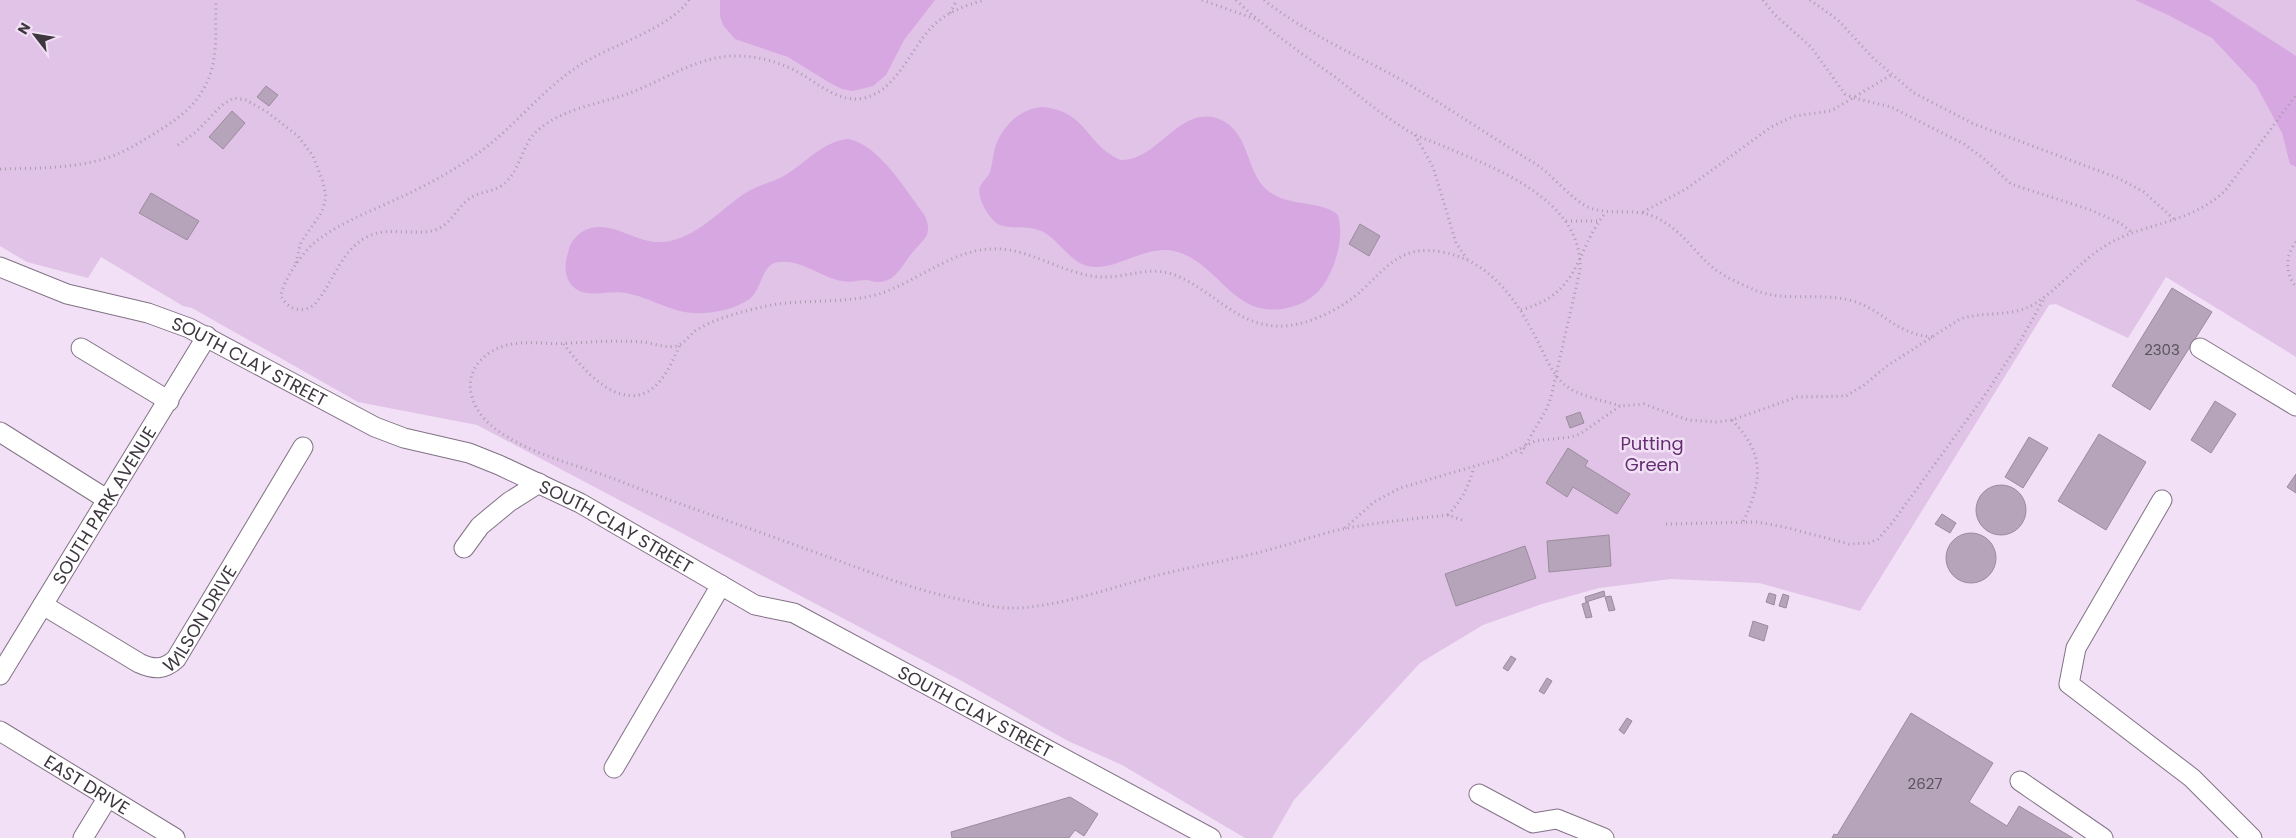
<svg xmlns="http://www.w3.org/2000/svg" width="2296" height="838" font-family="Poppins,sans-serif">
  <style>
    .green { fill: #e0c3e7 }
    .water { fill: #d6a7e0 }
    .building { fill: #b6a5ba; stroke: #9c8b9f }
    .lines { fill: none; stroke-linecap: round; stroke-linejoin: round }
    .minor-casing { stroke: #827285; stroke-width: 21 }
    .path { stroke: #a99cad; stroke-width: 3; stroke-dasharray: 1 4; stroke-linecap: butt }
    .minor { stroke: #fff; stroke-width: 19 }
    .labels { text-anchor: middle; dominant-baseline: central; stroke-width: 5; stroke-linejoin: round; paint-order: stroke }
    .number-label { font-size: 15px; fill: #5c525e }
    .street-label { font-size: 18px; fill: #3e3740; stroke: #f2e0f6 }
    .park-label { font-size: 18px; fill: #652e71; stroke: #f2e0f6 }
  </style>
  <rect width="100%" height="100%" fill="#f2e0f6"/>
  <path class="green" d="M0 0H2296V357L2166 277 2128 338 2056 304 2049 305 1860 611 1759 583 1671 579 1599 588 1542 604 1483 625 1420 663 1294 800 1272 838H1245L1122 765 1068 741 960 680 477 425 358 402 192 308 183 306 101 257 88 278 27 262 0 246Z"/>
  <path class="water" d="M720 0H935L904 40 886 75 873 86 853 91 842 89 830 83 788 57 735 39 723 25 720 16Z
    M2135 0H2209L2296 56V167L2290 164 2282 133 2256 85 2212 38 2168 15Z
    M1042 107C1088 111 1085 145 1121 160 1158 161 1180 104 1219 119 1250 131 1245 171 1267 190 1288 208 1322 200 1338 215 1344 236 1337 262 1326 281 1318 294 1305 304 1291 307 1234 322 1222 266 1178 252 1149 243 1125 266 1097 267 1073 268 1063 244 1045 233 1031 224 1014 230 1000 225 990 221 976 197 980 187 982 181 988 178 990 172 993 162 993 152 997 142 1006 123 1021 109 1042 107Z
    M848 139C880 145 906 191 925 216 933 236 924 238 912 253 902 265 896 282 878 282 873 282 870 280 866 280 858 280 850 283 842 281 820 277 802 259 778 262 761 264 762 291 748 300 736 308 716 313 702 313 674 315 653 298 626 293 611 290 589 298 576 289 564 280 564 265 568 253 570 241 579 231 591 228 616 222 636 244 663 242 697 239 720 209 747 192 760 184 775 182 787 174 808 161 822 142 848 139Z"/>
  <path class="building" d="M266 86 278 95 269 106 257 97Z
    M232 111 245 123 223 149 209 137Z
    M151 193 199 221 187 240 139 213Z
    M1360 224 1380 236 1369 256 1349 244Z
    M2172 288 2212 312 2150 410 2112 386Z
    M2215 401 2236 414 2211 453 2191 440Z
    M1580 412 1584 423 1570 428 1566 417Z
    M2099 434 2146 462 2106 530 2058 501Z
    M2029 437 2048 448 2023 488 2005 477Z
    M1568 448 1588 461 1585 466 1630 494 1617 514 1573 487 1567 497 1546 483Z
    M2296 474V493L2287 487Z
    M1976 510a25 25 0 1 1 50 0a25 25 0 1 1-50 0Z
    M1942 514 1956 523 1950 533 1935 524Z
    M1946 558a25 25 0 1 1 50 0a25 25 0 1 1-50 0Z
    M1609 535 1611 566 1549 572 1547 541Z
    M1525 546 1536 578 1456 606 1445 574Z
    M1604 591 1605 596 1586 602 1585 597Z
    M1769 593 1776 595 1774 605 1766 602Z
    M1783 594 1789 596 1786 608 1779 606Z
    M1611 596 1615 610 1609 611 1605 597Z
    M1588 602 1592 617 1586 618 1582 604Z
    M1753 621 1768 626 1764 641 1749 636Z
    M1511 656 1516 659 1508 671 1503 668Z
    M1547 678 1552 681 1544 694 1539 691Z
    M1911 713 1993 763 1969 802 2007 826 2019 806 2073 838H1832L1834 834 1837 835Z
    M1627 718 1632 721 1624 734 1619 730Z
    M1070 797 1098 814 1084 836 1075 830 1069 838H952L951 832Z"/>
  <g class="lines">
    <defs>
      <g id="minor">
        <path id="s1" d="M0 267 67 294 148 313 189 328 375 427 404 438 469 453 499 465 580 503 755 605 794 613 1211 838"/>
        <path d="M81 348 169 401"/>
        <path d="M2200 348 2296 406"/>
        <path d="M0 432 108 500"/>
        <path d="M2162 500 2076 648 2069 684 2192 778 2252 838"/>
        <path d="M464 548 480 526 509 502 539 483"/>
        <path id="s2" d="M43 605 139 663C154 670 164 670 176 659L303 447"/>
        <path id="s3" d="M0 675 207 336"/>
        <path id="s4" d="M0 731 175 838"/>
        <path d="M614 768 721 585"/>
        <path d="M2020 781 2103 838"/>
        <path d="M1479 794 1533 823 1557 819 1604 838"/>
        <path d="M83 838 108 797"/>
      </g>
    </defs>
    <use href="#minor" class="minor-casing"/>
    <path class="path" d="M689 0C669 29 611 45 580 65 541 90 514 128 477 154 453 171 427 185 401 197 372 211 340 222 314 243 303 252 282 282 281 296 288 310 303 314 315 304 333 283 341 250 367 237 390 224 424 240 443 226 454 218 460 204 472 197 484 190 498 192 508 180 521 166 523 143 537 131 561 109 598 104 627 94 661 82 694 58 731 56 753 55 773 60 794 70 816 81 838 104 864 98 896 91 910 50 931 28 945 13 965 5 985 0
      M1202 0 1255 19
      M1236 0C1267 30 1301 53 1335 77 1357 94 1378 112 1402 127 1414 136 1429 140 1443 146 1497 169 1583 200 1580 270L1551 397 1547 408 1520 455
      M1264 0C1302 30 1345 50 1387 72 1436 99 1483 132 1531 161 1552 173 1569 198 1588 207 1611 217 1637 206 1659 219 1684 232 1696 255 1716 270 1728 279 1744 285 1757 291 1786 302 1822 292 1853 301 1885 311 1893 333 1932 337
      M1763 0 1774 14 1811 47 1845 94 1854 98 1891 107 1964 144 1983 158 2011 184 2088 209 2120 223 2133 233
      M1810 0 1838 20 1873 58 1914 93 1974 124 2118 178 2144 192 2175 220
      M950 13 957 0
      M1415 135 1433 167 1456 243 1467 259
      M178 145 196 132 222 105 234 98 246 100 267 112 298 136 313 156 323 182 326 197 322 212 301 242 295 266
      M0 169C40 168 83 169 120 153 135 146 149 137 163 128 185 114 203 98 211 72 218 48 215 24 216 0
      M1643 212 1686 189 1771 127 1794 116 1831 111 1891 75
      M1566 221H1599
      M2296 242C2285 256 2285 273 2296 287
      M1521 310C1582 293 1574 252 1606 212
      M564 344C581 368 620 414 653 388 666 377 673 360 680 345
      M1732 420C1765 454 1763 480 1743 522
      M1448 515C1462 500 1469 486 1474 467
      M1462 520 1448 515C1413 519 1378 522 1343 529 1320 534 1297 542 1275 548 1237 559 1198 565 1159 575 1116 586 1053 609 1010 608 994 608 978 603 963 600 912 590 866 570 817 553 750 528 683 506 617 480 578 465 531 455 497 430 474 414 459 383 481 360 506 334 541 346 571 343 595 342 618 340 642 342 653 343 667 349 677 346 684 344 689 336 695 331 713 319 741 312 762 307 800 298 841 305 879 294 919 281 956 246 1000 249 1035 251 1067 276 1102 277 1126 278 1148 266 1172 274 1210 287 1234 324 1276 326 1304 328 1342 309 1362 290 1387 267 1402 244 1442 252 1492 261 1519 303 1540 346 1547 360 1553 375 1565 385 1580 397 1603 400 1620 406
      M1666 524 1757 522 1784 527 1849 544 1869 543 1878 539 1892 523 1985 395 2019 343 2045 297
      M1345 528 1374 502 1400 488 1499 459 1535 441 1571 437 1580 434 1620 406 1644 404 1688 420 1717 422 1732 420 1797 397 1846 396 1864 385 1887 366 1960 319C1981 312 2003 316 2024 309 2051 299 2078 262 2105 246 2146 221 2186 226 2225 191L2296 95"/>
    <use href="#minor" class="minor"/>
  </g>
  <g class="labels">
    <g class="number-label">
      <text x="2162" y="349">2303</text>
      <text x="1925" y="783">2627</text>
    </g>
    <g class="street-label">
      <text stroke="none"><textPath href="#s1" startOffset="268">SOUTH CLAY STREET</textPath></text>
      <text stroke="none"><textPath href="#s3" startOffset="199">SOUTH PARK AVENUE</textPath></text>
      <text stroke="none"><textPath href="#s1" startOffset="672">SOUTH CLAY STREET</textPath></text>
      <text stroke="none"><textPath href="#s2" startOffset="199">WILSON DRIVE</textPath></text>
      <text stroke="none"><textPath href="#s1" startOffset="1078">SOUTH CLAY STREET</textPath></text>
      <text stroke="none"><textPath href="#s4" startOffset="102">EAST DRIVE</textPath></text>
    </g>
    <g class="park-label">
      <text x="1652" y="443">Putting<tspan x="1652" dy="21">Green</tspan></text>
    </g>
  </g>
  <g transform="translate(35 35) rotate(301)" stroke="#f2e0f6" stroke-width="4" paint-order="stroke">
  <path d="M0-4L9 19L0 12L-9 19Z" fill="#3e3740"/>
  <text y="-8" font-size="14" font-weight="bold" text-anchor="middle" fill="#3e3740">N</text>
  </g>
</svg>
